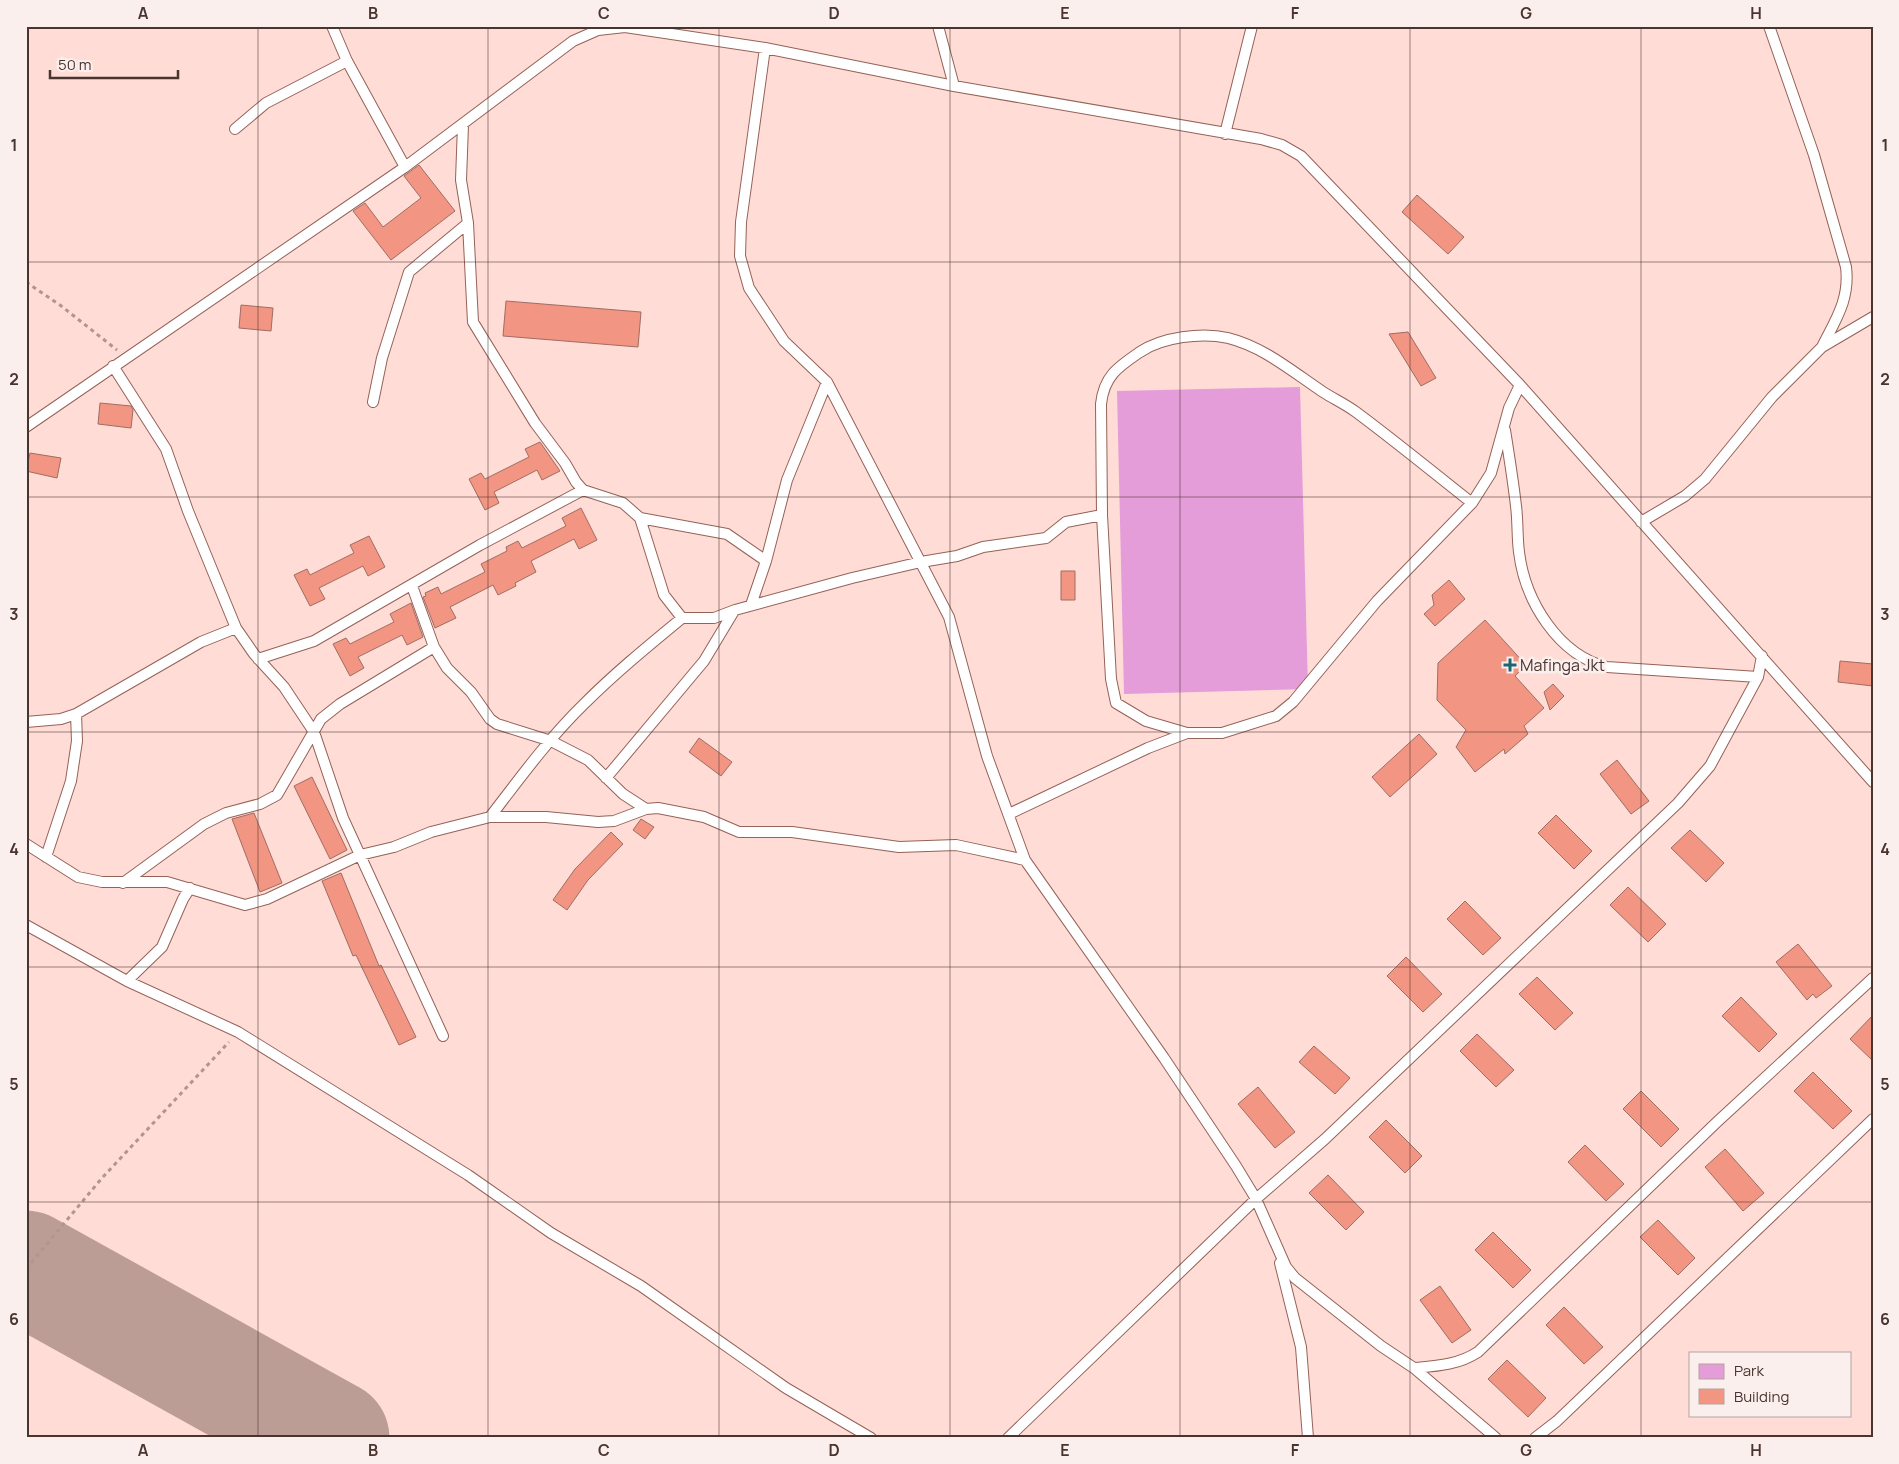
<svg xmlns="http://www.w3.org/2000/svg" width="1899" height="1464" font-family="Manrope,sans-serif">
  <style>
    .green { fill: #e49dd9 }
    .lines { fill: none; stroke-linecap: round; stroke-linejoin: round }
    .runway { stroke: #bb9d96; stroke-width: 115 }
    .building { fill: #f29582; stroke: #9f6d63 }
    .lane-casing { stroke: #946258; stroke-width: 12 }
    .path { stroke: #b2958e; stroke-width: 3; stroke-dasharray: 4 4; stroke-linecap: butt }
    .lane { stroke: #fff; stroke-width: 10 }
    .grid { fill: none; stroke: #4a342f; stroke-width: 1; stroke-opacity: 0.55 }
    .poi-dot { fill: #1c6572; stroke: #fbefed; stroke-width: 2 }
    .labels { text-anchor: middle; dominant-baseline: central; stroke-width: 5; stroke-linejoin: round; paint-order: stroke }
    .poi-label { font-size: 16px; fill: #4a342f; stroke: #fbefed; text-anchor: start }
    .neatline { fill: none; stroke: #4a342f; stroke-width: 2 }
    .grid-label { font-size: 16px; text-anchor: middle; font-weight: bold; fill: #4a342f }
  </style>
  <rect width="100%" height="100%" fill="#ffdcd5"/>
  <path class="green" d="M1300 387 1308 689 1124 694 1117 391Z"/>
  <g class="lines">
    <path class="runway" d="M26 1268 332 1438"/>
  </g>
  <path class="building" d="M419 165 455 211 391 260 353 211 365 203 383 227 421 198 404 176Z
    M1417 195 1464 237 1448 254 1402 212Z
    M506 301 641 312 638 347 503 336Z
    M241 305 273 308 271 331 239 328Z
    M1408 332 1436 378 1421 386 1389 334Z
    M100 403 131 406 133 410 131 428 98 424Z
    M540 442 560 471 542 480 537 470 494 492 499 503 485 510 469 479 481 473 485 479 529 457 525 449Z
    M30 453 61 458 57 478 26 471Z
    M581 508 597 540 579 549 574 539 531 561 536 572 515 583 516 586 498 595 493 585 450 607 456 618 435 628 423 597 426 596 425 593 438 587 441 594 485 572 481 564 507 551 506 547 518 541 522 548 566 526 562 518Z
    M369 536 385 567 368 576 363 566 319 588 325 599 310 606 294 575 307 569 310 575 354 553 350 545Z
    M1061 571H1075V600H1061Z
    M1449 580 1465 599 1435 626 1424 614 1434 605 1432 595Z
    M411 603 423 637 407 645 402 635 358 657 364 668 350 676 333 644 346 638 350 644 394 622 390 614Z
    M1485 620 1526 665 1515 676 1544 708 1524 726 1528 734 1505 754 1504 749 1475 772 1456 747 1466 730 1437 700 1438 663Z
    M1840 661 1873 664V686L1838 682Z
    M1553 684 1564 696 1550 710 1544 692Z
    M1419 734 1437 754 1390 797 1372 777Z
    M699 738 732 762 721 776 689 752Z
    M1617 760 1649 801 1631 814 1600 774Z
    M312 777 347 850 330 859 294 786Z
    M254 813 282 883 260 892 232 819Z
    M1556 815 1592 851 1574 869 1538 833Z
    M641 819 654 827 645 839 633 830Z
    M1690 830 1724 863 1706 882 1671 848Z
    M611 832 623 844 588 880 567 910 553 900 575 869Z
    M341 873 379 966 381 965 416 1037 399 1045 356 955 353 956 322 881Z
    M1628 887 1666 924 1648 942 1610 905Z
    M1465 901 1501 938 1483 955 1447 919Z
    M1798 944 1832 986 1816 998 1813 994 1807 1000 1776 962Z
    M1406 957 1442 994 1423 1012 1387 976Z
    M1537 977 1573 1013 1555 1030 1519 994Z
    M1741 997 1777 1034 1759 1052 1722 1016Z
    M1873 1015V1061L1850 1039Z
    M1477 1034 1514 1070 1496 1087 1460 1051Z
    M1314 1046 1350 1078 1335 1094 1299 1062Z
    M1813 1072 1852 1111 1833 1129 1794 1091Z
    M1258 1087 1295 1132 1275 1148 1238 1104Z
    M1641 1091 1679 1129 1661 1147 1623 1109Z
    M1386 1120 1422 1156 1405 1173 1369 1137Z
    M1585 1145 1624 1184 1606 1201 1568 1162Z
    M1725 1149 1764 1193 1743 1211 1705 1167Z
    M1328 1175 1364 1212 1346 1230 1309 1193Z
    M1658 1220 1695 1258 1678 1275 1640 1237Z
    M1493 1232 1531 1270 1513 1288 1475 1250Z
    M1440 1286 1471 1330 1452 1343 1420 1300Z
    M1564 1307 1603 1347 1584 1364 1546 1325Z
    M1507 1360 1546 1398 1528 1417 1488 1379Z"/>
  <g class="lines">
    <defs>
      <path id="lane" d="M332 26 347 61 405 167
        M938 26 954 86
        M1769 26 1814 155 1846 267C1850 299 1836 319 1822 347
        M765 48 741 222 740 256 749 288 784 341 827 382 949 617 987 756 1025 860 1164 1058 1236 1166 1256 1199 1286 1267 1295 1278 1381 1346 1414 1368 1496 1438
        M463 125 461 180 468 223 473 322 535 423 565 463 576 482 583 490 623 503 640 518 664 595 682 618H714L735 610 852 578 921 562 957 556 983 547 1046 538 1066 522 1102 515
        M235 129 266 103 347 61
        M1225 134 1252 26
        M113 366 166 449 188 511 236 628 254 654 284 687 314 732 343 818 443 1036
        M373 402 382 358 409 272 468 223
        M26 427 405 167 573 41 598 30 625 27 765 48 954 86 1261 139 1282 145 1301 156 1520 385 1873 782
        M1505 430C1509 455 1513 480 1516 506 1518 521 1517 537 1519 552 1525 601 1558 655 1607 667L1758 677
        M1472 503C1434 473 1395 441 1356 412 1345 404 1334 399 1323 392 1293 372 1264 347 1228 338 1202 332 1162 337 1140 352 1118 367 1104 376 1101 404L1102 515 1111 679 1116 703 1146 721 1187 733H1222L1276 716 1293 702 1377 601 1472 503 1491 473 1509 408 1520 385
        M640 518 727 534 766 561
        M1641 522 1685 496 1705 479 1772 397 1822 347 1873 317
        M412 586 434 647 447 668 471 692 490 719 497 724 551 741 588 760 623 794 646 809
        M751 605 766 561 787 480 827 382
        M258 659 314 641 480 545 583 490
        M26 722 61 719 76 714 201 642 236 628
        M606 778 704 661 734 611
        M1009 814 1148 748 1187 733
        M490 817C520 778 549 738 584 704 615 673 648 646 682 618
        M26 844 78 877 102 882H167L245 905 267 899 360 855 394 847 431 832 490 817H546L598 822 614 821 646 809 658 808 704 817 739 832H792L899 847 956 845 1025 860
        M46 857 71 781 77 741 76 714
        M123 883 204 824 226 813 260 804 277 795 321 719 340 704 434 647
        M26 925 127 981 238 1032 468 1175 551 1233 641 1286 786 1388 871 1438
        M127 981 162 947 183 899 190 888
        M1280 1263 1301 1347 1308 1438
        M1414 1368C1437 1366 1458 1365 1478 1352L1717 1122 1873 978
        M1008 1438 1256 1199 1325 1139 1678 803 1710 766 1758 677 1762 656
        M1535 1438 1557 1421 1873 1119"/>
    </defs>
    <use href="#lane" class="lane-casing"/>
    <path class="path" d="M26 34 31 26
      M26 282 60 305 117 350
      M26 1269 102 1178 229 1042"/>
    <use href="#lane" class="lane"/>
  </g>
  <path class="grid" d="M258 26V1438M488 26V1438M719 26V1438M950 26V1438M1180 26V1438M1410 26V1438M1641 26V1438M26 262H1873M26 497H1873M26 732H1873M26 967H1873M26 1202H1873"/>
  <path class="poi-dot" d="M1507.5 657.5h5v5h5v5h-5v5h-5v-5h-5v-5h5z"/>
  <g class="labels">
    <g class="poi-label">
      <text x="1520" y="665">Mafinga Jkt</text>
    </g>
  </g>
  <rect width="1899" height="1464" fill="none" stroke="#fbefed" stroke-width="55"/>
  <rect x="1689" y="1352" width="162" height="65" fill="#fbefed" stroke="#b4a4a1"/>
  <rect x="1699" y="1364" width="25" height="15" fill="#e49dd9" stroke="#b4a4a1"/>
  <text x="1734" y="1376" font-size="15" fill="#4a342f">Park</text>
  <rect x="1699" y="1389" width="25" height="15" fill="#f29582" stroke="#b4a4a1"/>
  <text x="1734" y="1402" font-size="15" fill="#4a342f">Building</text>
  <path d="M50 70v8h128v-8" fill="none" stroke="#4a342f" stroke-width="2.5"/>
  <text x="58" y="70" font-size="15" fill="#4a342f" stroke="#fbefed" stroke-width="4" paint-order="stroke">50 m</text>
  <rect x="28" y="28" width="1844" height="1408" class="neatline"/>
  <g class="grid-label">
    <text x="143" y="19">A</text>
    <text x="373" y="19">B</text>
    <text x="604" y="19">C</text>
    <text x="834" y="19">D</text>
    <text x="1065" y="19">E</text>
    <text x="1295" y="19">F</text>
    <text x="1526" y="19">G</text>
    <text x="1756" y="19">H</text>
    <text x="14" y="151">1</text>
    <text x="1885" y="151">1</text>
    <text x="14" y="385">2</text>
    <text x="1885" y="385">2</text>
    <text x="14" y="620">3</text>
    <text x="1885" y="620">3</text>
    <text x="14" y="855">4</text>
    <text x="1885" y="855">4</text>
    <text x="14" y="1090">5</text>
    <text x="1885" y="1090">5</text>
    <text x="14" y="1325">6</text>
    <text x="1885" y="1325">6</text>
    <text x="143" y="1456">A</text>
    <text x="373" y="1456">B</text>
    <text x="604" y="1456">C</text>
    <text x="834" y="1456">D</text>
    <text x="1065" y="1456">E</text>
    <text x="1295" y="1456">F</text>
    <text x="1526" y="1456">G</text>
    <text x="1756" y="1456">H</text>
  </g>
</svg>
